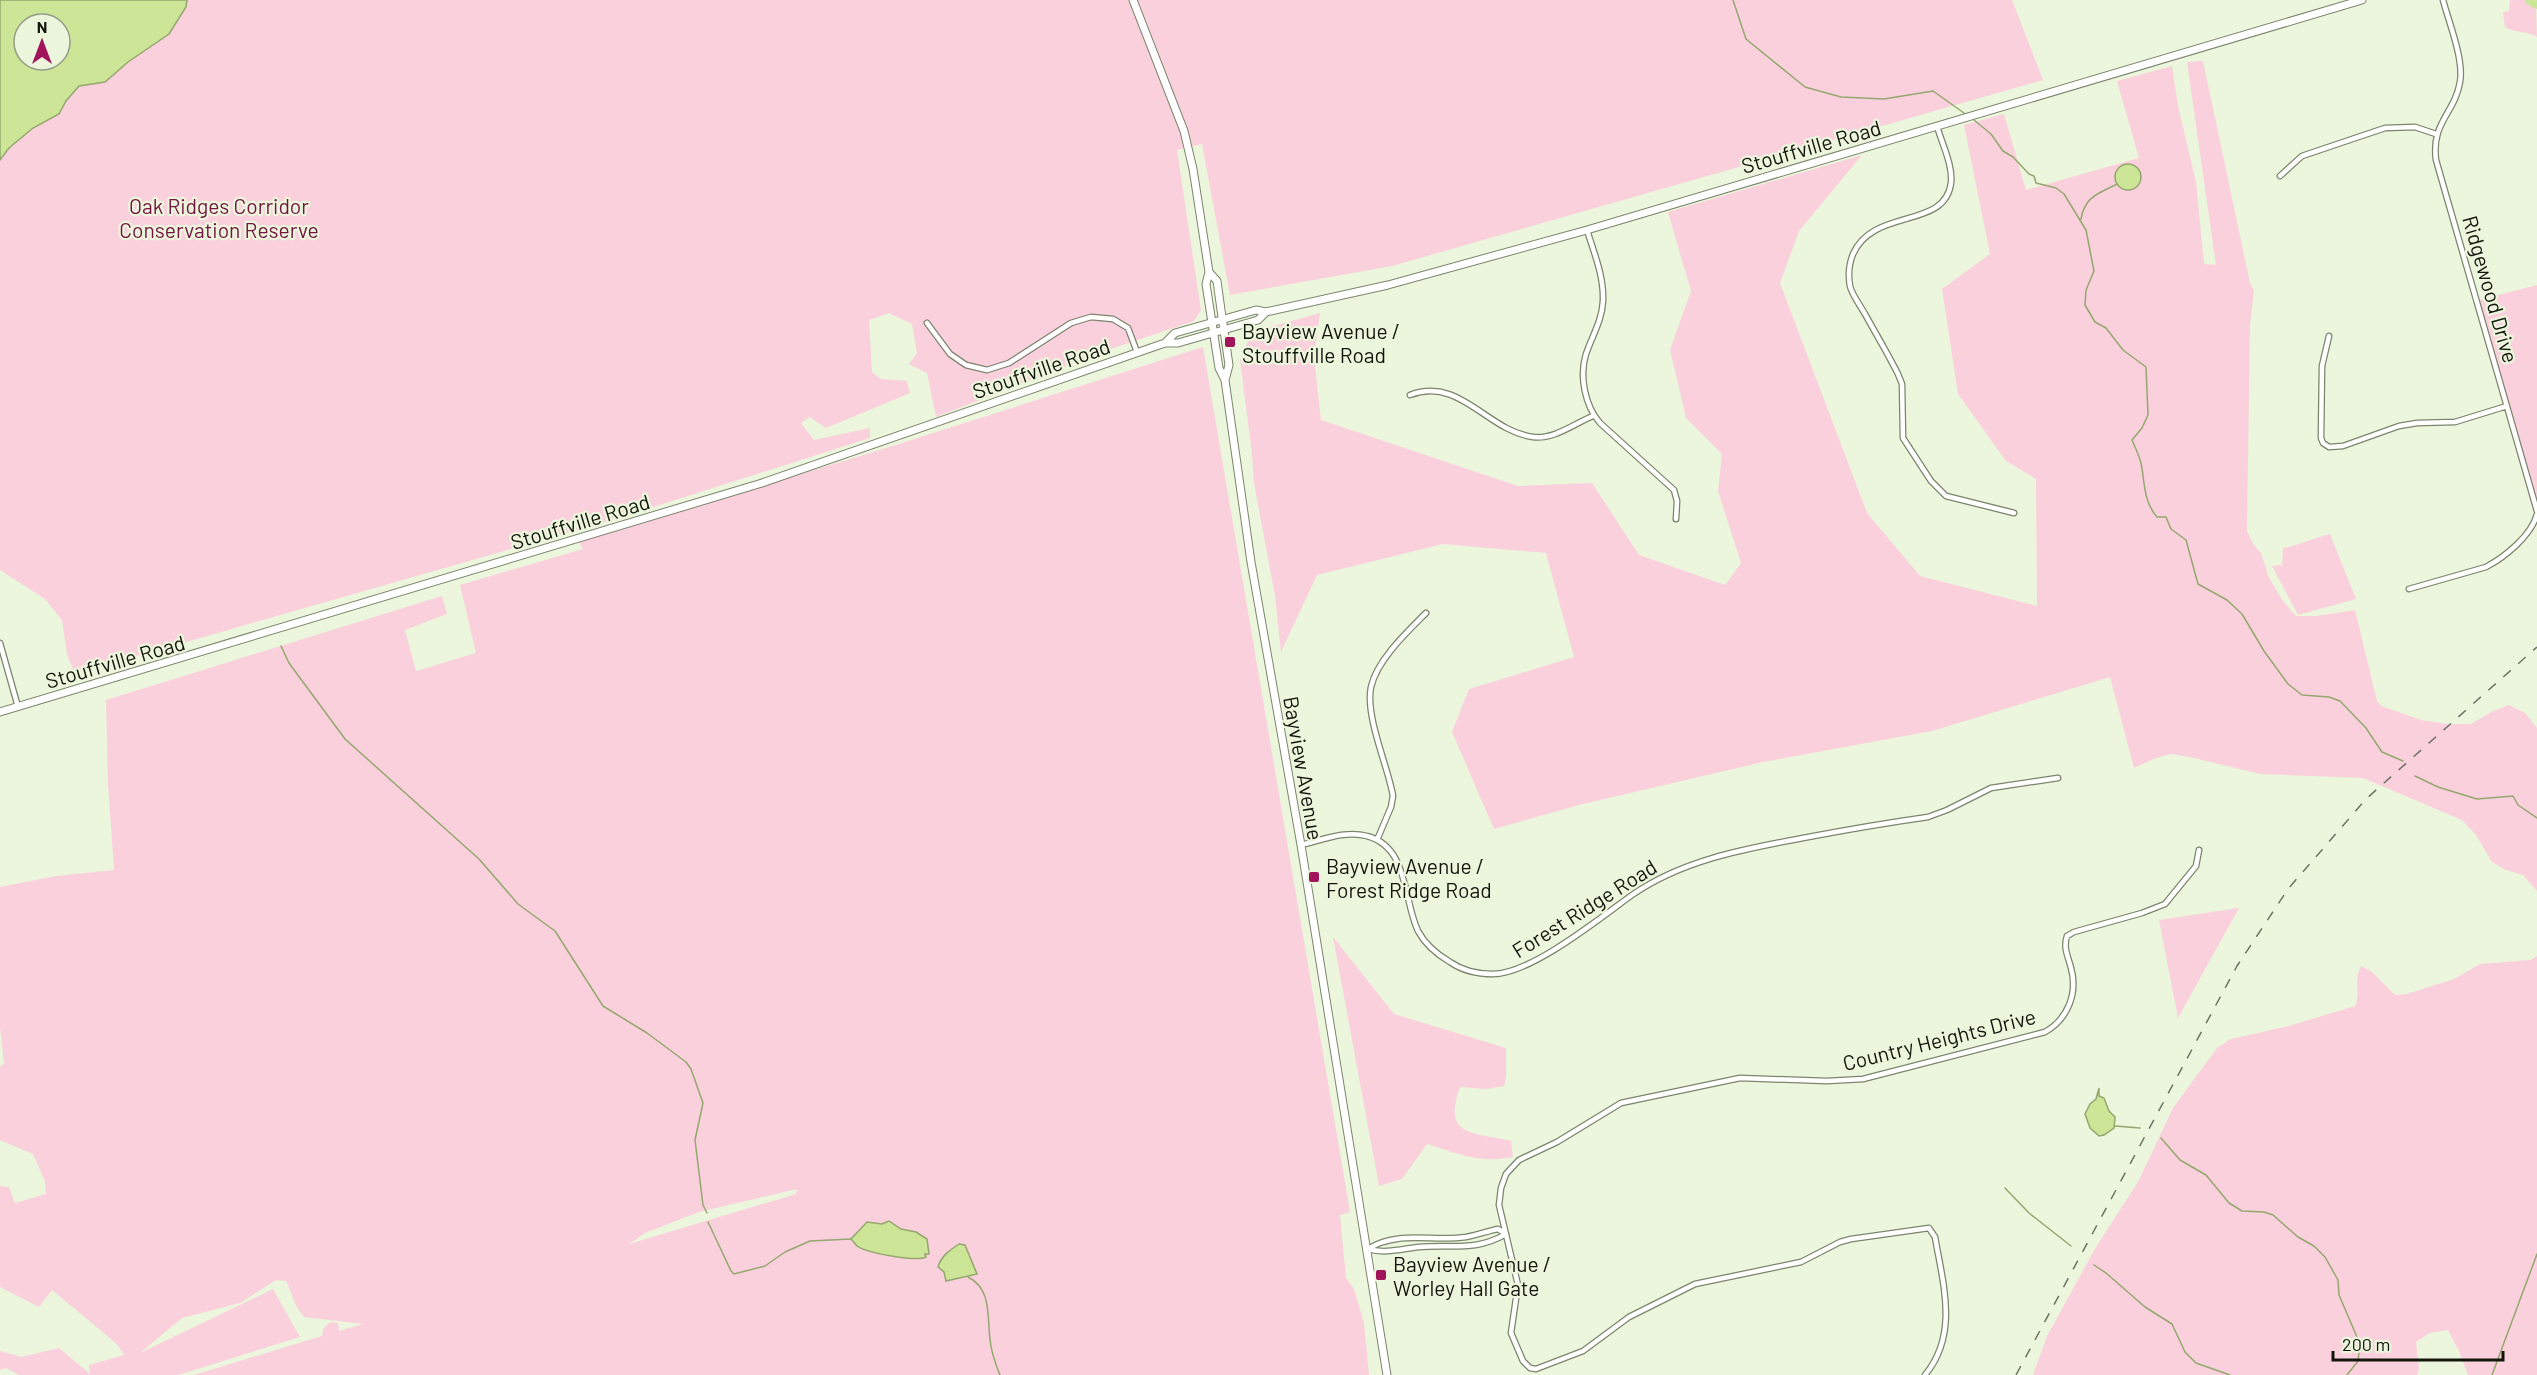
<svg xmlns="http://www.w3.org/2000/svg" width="2537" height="1375" font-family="Barlow,sans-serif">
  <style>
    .green { fill: #fad0dd; fill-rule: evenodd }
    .water { fill: #cce597; stroke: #94a76e; stroke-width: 1.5; fill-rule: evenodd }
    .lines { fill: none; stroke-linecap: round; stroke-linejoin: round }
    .stream { stroke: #94a76e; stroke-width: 1.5 }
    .river { stroke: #cce597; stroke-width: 10 }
    .minor-casing { stroke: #7c856d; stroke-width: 7 }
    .secondary-casing { stroke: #7c856d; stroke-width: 9 }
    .minor { stroke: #fff; stroke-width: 4.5 }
    .secondary { stroke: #fff; stroke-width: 7 }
    .rail { stroke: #6e7464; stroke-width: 1.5; stroke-dasharray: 10 10; stroke-linecap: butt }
    .poi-dot { fill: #a1145b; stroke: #ecf6dc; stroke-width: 2 }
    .labels { text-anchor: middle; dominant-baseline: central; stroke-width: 4.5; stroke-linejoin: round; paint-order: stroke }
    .street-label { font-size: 21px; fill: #13160d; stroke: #ecf6dc }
    .park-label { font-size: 21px; fill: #741442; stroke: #ecf6dc }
    .poi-label { font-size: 21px; fill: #13160d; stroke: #ecf6dc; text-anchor: start }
  </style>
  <rect width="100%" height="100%" fill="#ecf6dc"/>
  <path class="green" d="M0 0H2012L2043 80 1392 266 1230 295 1202 144 1177 150 1201 310 1194 321 1105 351 936 417 927 373 909 364 917 353 912 324 889 313 869 320 872 372 881 379 907 381 910 393 826 428 810 417 801 423 814 440 870 428V438L622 517 75 674 67 654 62 620 45 599 0 570ZM24 24H60V60H24Z
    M2510 0H2531L2536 5 2537 37C2527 30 2516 34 2505 27L2503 12 2509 11Z
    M2203 61 2250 283 2254 291 2250 324 2247 531 2254 545 2261 553 2269 578 2283 601 2296 616H2316L2355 610 2377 701 2381 706 2421 720 2448 724H2471L2491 712 2509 705 2525 713 2537 728V891L2523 875 2506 870 2492 862 2476 835 2462 820 2363 778 2260 774 2190 757 2171 754 2156 758 2134 768 2110 677 1932 731 1763 762 1583 804 1494 829 1452 732 1469 689 1574 657 1546 553 1443 544 1317 575 1281 652 1275 596 1254 483 1252 454 1240 360 1252 332 1320 313 1314 357 1321 420 1518 486 1592 483 1639 555 1725 585 1741 563 1718 491 1722 454 1686 418 1670 350 1691 291 1668 212 1862 155 1799 231 1780 283 1867 513 1920 576 2037 606 2036 479 2006 461 1958 394 1942 289 1990 254 1964 125 2004 114 2026 190 2139 158 2117 81 2172 66 2178 106 2196 182 2204 264 2216 265 2187 62Z
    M2537 285V512L2532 507 2475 301Z
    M1203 347 1350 1212 1340 1215 1346 1278 1354 1289 1364 1323 1369 1375H194L322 1336 323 1329 330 1322 338 1323 339 1331 363 1324 304 1317C293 1304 293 1295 286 1281L276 1280 240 1303 182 1318 140 1353 273 1289 300 1337 178 1375H19L6 1368 0 1370V1351L21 1357 59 1348 90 1374 89 1365 124 1355 117 1344 52 1290 39 1307 0 1287V1186L9 1187 15 1203 46 1194 45 1181 33 1154 0 1140V1067L4 1063 0 1028V887L56 876 114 870 108 784 106 700 442 596 447 614 405 630 416 671 476 653 460 585 583 549 579 542 886 448ZM797 1189 796 1194 629 1244 645 1233 699 1212Z
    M2330 534 2356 599 2298 615 2272 566 2280 565 2282 567 2283 548C2300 545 2313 538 2330 534Z
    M2239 908 2178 1018 2159 920Z
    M1333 937 1394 1014 1506 1048V1077L1504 1086 1486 1089 1460 1087C1442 1137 1472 1132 1511 1141L1513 1157C1479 1164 1460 1154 1427 1144L1402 1179 1379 1186Z
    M2537 956V1375H2468L2459 1351 2448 1330 2430 1333 2416 1342 2419 1369 2417 1375H2033L2047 1336 2096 1247 2138 1182 2173 1108 2217 1048 2231 1039 2289 1026 2355 1006C2361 993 2353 981 2361 966L2372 972 2395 995 2407 994 2454 979 2480 964 2531 960Z"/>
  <path class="water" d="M0 0H187L186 7 169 34 128 62 105 82 79 86 66 101 59 114 33 128 9 148 0 160ZM24 24H60V60H24Z
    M2115 177a13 13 0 1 1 26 0a13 13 0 1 1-26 0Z
    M2099 1088V1096L2104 1098 2109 1111 2115 1117 2114 1128 2104 1135 2099 1136 2090 1128 2085 1114 2090 1104 2096 1099Z
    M889 1221 901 1229 916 1232 927 1239 929 1254H925L926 1257C917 1262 866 1253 857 1246 855 1244 853 1241 851 1239L867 1222 882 1224Z
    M959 1244 965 1245 977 1274 946 1281 944 1272 938 1267C941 1256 950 1250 959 1244Z"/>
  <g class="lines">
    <path class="stream" d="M1733 0 1746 39 1805 87 1841 97 1884 99 1933 91 1964 113
      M1974 120 1991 134 2003 151 2013 157 2029 174 2034 176 2036 183 2056 188 2064 194 2086 230 2094 271 2086 290 2085 305 2095 322 2106 328 2123 350 2146 367 2148 415 2142 428 2132 440C2135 447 2139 455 2141 463 2145 482 2143 501 2157 517H2166L2171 529 2186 540 2198 584 2227 600 2242 614 2264 651 2288 684 2302 695 2329 697 2340 701 2366 728 2382 752 2403 761
      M2081 219C2085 196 2098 194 2117 184
      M281 646 289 663 345 739 479 859 518 904 555 931 603 1006 647 1033 686 1062 691 1069 703 1103 695 1140 703 1205 707 1213
      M2415 776 2438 787 2477 799 2513 796 2518 805 2537 818
      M2115 1126 2140 1128
      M2161 1138 2180 1160 2206 1175 2229 1203 2242 1211 2264 1212 2273 1215 2298 1237 2314 1246 2325 1257 2338 1280 2339 1295 2360 1344 2358 1361 2347 1375
      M2005 1188 2029 1213 2071 1246
      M708 1222 731 1271 734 1274 765 1266 785 1252 810 1241 851 1239
      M2094 1265 2106 1273 2145 1307 2172 1324 2185 1352 2196 1363 2230 1375
      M968 1277C992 1289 987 1316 990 1339 991 1351 995 1363 1000 1375
      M2492 1375 2537 1254"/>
    <path class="river" d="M2530 0 2537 4"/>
    <defs>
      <path id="minor" d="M2443 0C2449 23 2464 59 2460 82 2455 113 2431 122 2436 160L2537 511
        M1937 126C1942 144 1953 165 1951 183 1945 230 1874 207 1853 254 1849 264 1848 275 1850 286 1852 295 1860 305 1865 314 1876 334 1888 354 1898 374L1902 384 1903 438 1931 481 1946 496 2014 513
        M2280 176 2302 156 2385 128 2415 127 2436 134
        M1587 230C1594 253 1604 276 1603 301 1602 321 1592 336 1586 354 1579 376 1585 406 1600 423L1674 490 1677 501 1676 519
        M927 323 950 354 966 365 987 370 1009 363 1071 323 1091 317 1113 319 1128 328 1137 352
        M2329 336 2322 366 2321 438 2323 443 2329 447 2343 446 2399 426 2417 423 2455 422 2507 406
        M1410 395C1460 376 1487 431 1533 437 1554 440 1575 423 1593 416
        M2409 589 2486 567C2505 557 2532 535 2537 514
        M0 643 18 707
        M1377 840 1391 807 1393 796C1388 766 1365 717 1371 687 1377 660 1407 632 1426 613
        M1301 845C1322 840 1346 830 1367 836 1409 847 1403 900 1418 931 1425 944 1438 955 1450 962 1463 971 1477 974 1493 974 1531 974 1600 918 1632 895 1682 860 1744 849 1803 838 1845 830 1886 823 1928 817L1947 810 1991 788 2058 778
        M1368 1249C1397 1230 1433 1242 1466 1237 1477 1235 1488 1231 1498 1229L1506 1234
        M1368 1249C1385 1254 1401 1249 1419 1247 1451 1244 1475 1252 1506 1234
        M1925 1375C1959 1334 1943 1284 1935 1237L1929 1228 1851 1239 1840 1242 1801 1262 1695 1284 1629 1317 1583 1351 1536 1369 1530 1368 1523 1361 1511 1333 1518 1285 1499 1205 1501 1188 1506 1174 1519 1160 1557 1142 1621 1103 1640 1099 1740 1078 1827 1081 1863 1079 2045 1032C2068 1019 2078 993 2071 968 2068 956 2063 948 2067 936L2074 932 2142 913 2165 904 2196 866 2199 850"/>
      <path id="secondary" d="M1133 0 1184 131 1193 169 1209 272 1206 284 1219 368 1225 380 1251 562 1301 845 1387 1375
        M1209 272 1217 281 1221 310 1229 365 1225 380
        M1165 343 1175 333 1256 310 1266 312 1388 285 1587 230 2362 0
        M0 712 762 483 1165 343H1178L1258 320 1266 312"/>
    </defs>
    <use href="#minor" class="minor-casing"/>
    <use href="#secondary" class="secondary-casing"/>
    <use href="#minor" class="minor"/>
    <use href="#secondary" class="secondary"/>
    <path class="rail" d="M2016 1375 2237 966 2288 889 2366 799 2537 647"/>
  </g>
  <g class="poi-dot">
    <rect x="1224" y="336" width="12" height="12" rx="3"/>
    <rect x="1308" y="871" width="12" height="12" rx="3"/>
    <rect x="1375" y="1269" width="12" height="12" rx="3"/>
  </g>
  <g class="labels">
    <g class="street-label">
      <text transform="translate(1811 146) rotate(-16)">Stouffville Road</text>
      <text transform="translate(2491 289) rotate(74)">Ridgewood Drive</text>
      <text transform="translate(1041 368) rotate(-19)">Stouffville Road</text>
      <text transform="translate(580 521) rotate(-17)">Stouffville Road</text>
      <text transform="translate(115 661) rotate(-16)">Stouffville Road</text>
      <text transform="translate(1304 768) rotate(80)">Bayview Avenue</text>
      <text transform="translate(1584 908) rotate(-32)">Forest Ridge Road</text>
      <text transform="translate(1939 1039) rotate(-14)">Country Heights Drive</text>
    </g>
    <g class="park-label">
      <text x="219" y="205">Oak Ridges Corridor<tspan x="219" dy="24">Conservation Reserve</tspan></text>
    </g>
    <g class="poi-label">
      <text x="1242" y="330">Bayview Avenue /<tspan x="1242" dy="24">Stouffville Road</tspan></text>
      <text x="1326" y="865">Bayview Avenue /<tspan x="1326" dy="24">Forest Ridge Road</tspan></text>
      <text x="1393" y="1263">Bayview Avenue /<tspan x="1393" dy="24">Worley Hall Gate</tspan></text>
    </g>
  </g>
  <g transform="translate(42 42)"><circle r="28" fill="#ecf6dc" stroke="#959c89" stroke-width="1.5"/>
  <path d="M0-4.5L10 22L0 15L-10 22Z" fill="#a1145b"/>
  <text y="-9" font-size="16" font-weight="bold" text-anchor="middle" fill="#13160d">N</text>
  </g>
  <path d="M2333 1351v9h170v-9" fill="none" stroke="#13160d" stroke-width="3"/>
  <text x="2342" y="1351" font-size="18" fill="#13160d" stroke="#ecf6dc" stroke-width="4.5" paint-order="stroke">200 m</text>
</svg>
